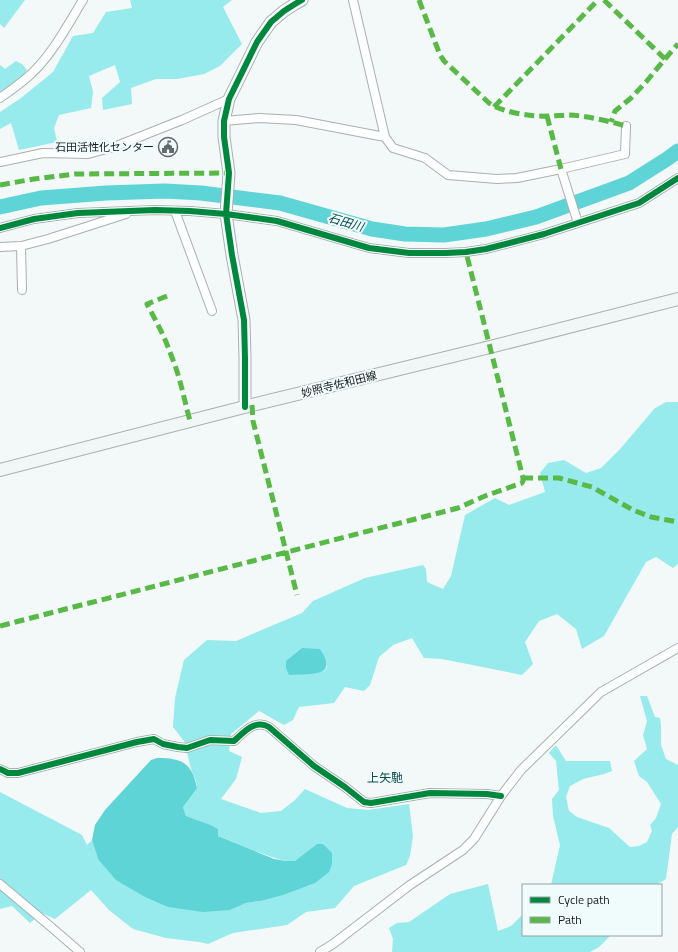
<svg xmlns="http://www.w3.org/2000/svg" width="678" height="952" font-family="'Titillium Web','Noto Sans JP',sans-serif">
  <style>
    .forest { fill: #97ebec; fill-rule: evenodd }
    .water { fill: #5ed4d6 }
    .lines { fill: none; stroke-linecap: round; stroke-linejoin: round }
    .river { stroke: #5ed4d6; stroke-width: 15 }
    .minor-casing { stroke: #abafaf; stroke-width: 10 }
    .tertiary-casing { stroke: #abafaf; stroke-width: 13 }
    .secondary-casing { stroke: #abafaf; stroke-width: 14 }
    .minor { stroke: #fdfefe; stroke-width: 8 }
    .tertiary { stroke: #fdfefe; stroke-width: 11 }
    .secondary { stroke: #f1f6f7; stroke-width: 12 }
    .quiet { stroke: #58b947; stroke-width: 5; stroke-dasharray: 10 5; stroke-linecap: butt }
    .cycleway-casing { stroke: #f0fbfb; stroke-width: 8 }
    .cycleway { stroke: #00873e; stroke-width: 6 }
    .labels { text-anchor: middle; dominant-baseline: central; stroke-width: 4; stroke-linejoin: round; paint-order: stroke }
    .poi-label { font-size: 11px; fill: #161a1a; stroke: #f0fbfb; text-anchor: end }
    .street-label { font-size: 11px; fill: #161a1a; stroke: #f0fbfb }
    .water-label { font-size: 12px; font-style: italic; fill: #024749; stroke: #f0fbfb }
    .neighbourhood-label { font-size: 12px; fill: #0c4c4d; stroke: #f0fbfb }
  </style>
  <rect width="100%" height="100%" fill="#f3f8f8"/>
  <path class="forest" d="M0 0H25L4 28 0 24Z
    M130 0H232L223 7 242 44 220 66 204 74 177 79H156L131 88 132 104 103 110 102 98 120 82 115 65 89 76 93 92 91 108 59 115 54 128 57 142 19 150 11 123 0 129V112L21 98 53 72 73 36 93 33 106 12 132 8Z
    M16 61 22 64 27 70 18 82 0 93V65L5 69Z
    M666 402H678V564L673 568 656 557 646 562 604 636 582 649 576 629 557 614 539 621 525 642 533 664 522 675 442 659 424 658 412 638 393 645 379 657 370 685 364 691 345 687 334 703 299 707 293 720 284 725 259 711 231 734 229 751 242 757 236 779 221 799 261 813 281 811 295 800 305 789 347 808 368 810 409 804 413 836 410 856 406 865 354 886 335 908 306 912 287 925 233 933 208 944 199 942 166 938 133 929 109 910 91 890 55 919 42 913 30 923 12 906 0 909V792L82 835 87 845 92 840 98 859 230 910 246 903 260 901 317 844C313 847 298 860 295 861 283 865 232 841 218 836V829L211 825 186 816 183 807 197 787 196 781 191 769 184 741 173 727 175 698 184 660 207 640 236 641 302 613 313 601 365 578 423 565 426 569 427 582 443 589 451 576 465 515 495 498 509 505 545 492 540 473 548 463 564 460 586 473 601 468 621 448 655 408ZM302 648 326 660 327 667 324 671 295 654Z
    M640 696H647L655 717 660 718 661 725V745L666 759 678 765V827L672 834 666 879 656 885H551L560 845 553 816 552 799 559 790 556 761 549 753 556 745 566 761H610L612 771 604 774 583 779 570 786 566 797 569 811 577 817 609 828 630 847 639 846 647 842 652 831 650 825 656 818 661 804 647 782 639 776 634 761 647 749 643 735 647 721Z
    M488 884 498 931 511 926 523 914V935H611L599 947 590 952H392L393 939 389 928 397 923 409 922 450 894Z"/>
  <path class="water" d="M302 648 320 649C323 654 328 661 326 667 324 676 297 674 289 675L286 668V661Z
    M157 758C181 758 192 762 197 788L183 807 186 816 211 825 218 829V836L274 859 286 861H295L317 844H323L332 853V864L329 872 315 883 283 895 260 901 246 903 230 910 203 912 168 907 145 897 116 880 98 859 92 840 95 825 105 810 151 760Z"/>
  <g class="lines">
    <path class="river" d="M0 207 41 198 106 193 165 191 201 193 280 203 372 229 405 234 444 235 486 229 536 217 629 183 667 159 678 151"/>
    <defs>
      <path id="minor" d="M353 0 385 137 393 148 425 158 448 175 497 179 517 178 561 169 625 154 626 126
        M0 98C10 91 20 84 30 75 52 55 67 26 83 0
        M224 121 259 118 296 120 385 137
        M0 162 43 153 88 154 114 147 182 120 229 99
        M561 169 578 223
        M175 211 212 311
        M0 228 34 219 78 213 155 210 190 211 226 214 277 221 369 248 409 253H446L466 252 486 249 544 234 639 203 678 178
        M21 246 22 290
        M0 247 21 246 48 239 126 214
        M0 769 8 773H18L137 742 154 739 163 744 178 747 187 748 210 740 234 741C244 732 255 719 269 727L314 766 345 787 364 802 371 803 430 793 487 794 501 796
        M0 884 57 932 80 952
        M320 952 333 944 410 885 463 850 474 839 501 796 521 770 601 692 678 648"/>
      <path id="tertiary" d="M245 407V358L244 320 232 255 226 214 229 173 224 137V121L229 99 257 42 271 22 284 11 295 4 302 0"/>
      <path id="secondary" d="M0 470 252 405 490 347 678 299"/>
    </defs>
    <use href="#minor" class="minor-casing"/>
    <use href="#tertiary" class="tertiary-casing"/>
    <use href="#secondary" class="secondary-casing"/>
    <use href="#minor" class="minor"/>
    <use href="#tertiary" class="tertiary"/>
    <use href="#secondary" class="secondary"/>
    <path class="quiet" d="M419 0 440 55 444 61 489 103C501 112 532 117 548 116 555 116 562 115 569 115 588 116 608 121 626 126
      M604 0 665 59 646 82 631 98 615 111 611 122
      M665 59 678 44
      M494 107 598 0
      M547 116 561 169
      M0 185 34 179 75 174 229 173
      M167 296 147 304C156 321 165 337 171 355 180 376 184 399 190 421
      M252 405 253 421 297 595
      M523 478H559L592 487 633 510 651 517 678 522
      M0 626 458 508 485 496 522 483 523 481V478L466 252"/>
    <defs>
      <path id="cycleway" d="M0 228 34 219 78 213 155 210 190 211 226 214 277 221 369 248 409 253H446L466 252 486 249 544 234 639 203 678 178
        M245 407V358L244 320 232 255 226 214 229 173 224 137V121L229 99 257 42 271 22 284 11 295 4 302 0
        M0 769 8 773H18L137 742 154 739 163 744 178 747 187 748 210 740 234 741C244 732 255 719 269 727L314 766 345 787 364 802 371 803 430 793 487 794 501 796"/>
    </defs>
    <use href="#cycleway" class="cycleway-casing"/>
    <use href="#cycleway" class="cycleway"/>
  </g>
  <defs>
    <symbol id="civic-ring" viewBox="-11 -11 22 22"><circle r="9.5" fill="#f0fbfb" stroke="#636868" stroke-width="1.5"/><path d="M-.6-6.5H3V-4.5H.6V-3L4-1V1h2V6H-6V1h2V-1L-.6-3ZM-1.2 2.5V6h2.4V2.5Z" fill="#636868"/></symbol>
  </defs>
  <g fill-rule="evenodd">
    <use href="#civic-ring" x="157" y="136" width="22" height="22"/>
  </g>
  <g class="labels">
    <g class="poi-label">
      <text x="154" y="147">石田活性化センター</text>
    </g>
    <g class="street-label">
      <text transform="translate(339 384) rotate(-14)">妙照寺佐和田線</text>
    </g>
    <g class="water-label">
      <text transform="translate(346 222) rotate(16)">石田川</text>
    </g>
    <g class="neighbourhood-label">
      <text x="385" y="777">上矢馳</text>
    </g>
  </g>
  <rect x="522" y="884" width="140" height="52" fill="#f0fbfb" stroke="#99a1a1"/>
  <rect x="530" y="897" width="20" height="6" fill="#00873e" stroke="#99a1a1"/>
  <text x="558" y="904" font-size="12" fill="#161a1a">Cycle path</text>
  <rect x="530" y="917" width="20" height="6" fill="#58b947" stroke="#99a1a1"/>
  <text x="558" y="924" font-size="12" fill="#161a1a">Path</text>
</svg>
